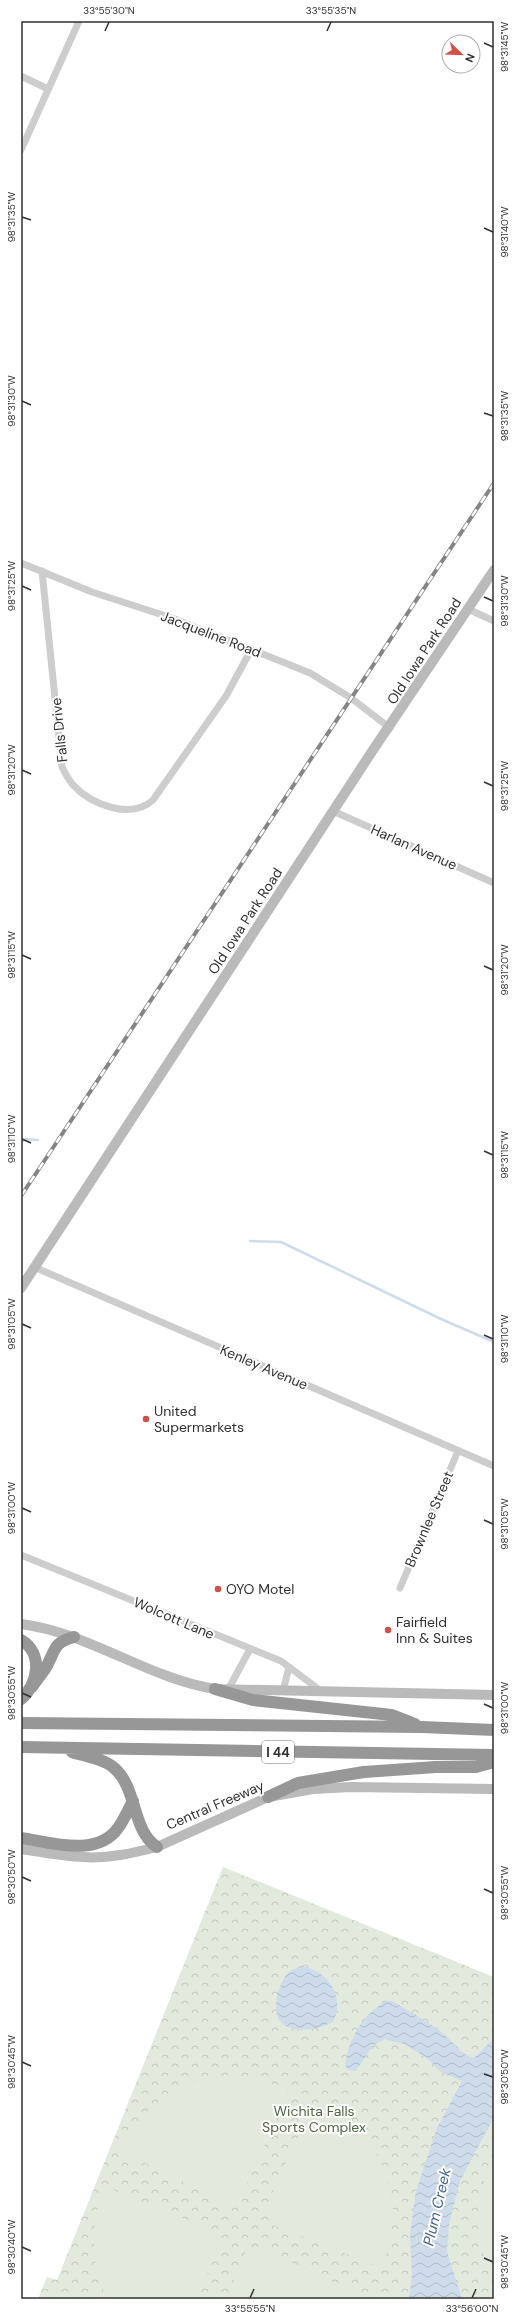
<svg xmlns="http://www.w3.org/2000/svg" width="515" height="2320" font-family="'DM Sans',sans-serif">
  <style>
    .park { fill: url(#park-crowns) }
    .pitch { fill: #e2e9dd }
    .water { fill: url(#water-waves) }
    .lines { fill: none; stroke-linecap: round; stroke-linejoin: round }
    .stream { stroke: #cedbea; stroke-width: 2.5 }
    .minor { stroke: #cdcdcd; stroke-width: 7 }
    .secondary { stroke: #bababa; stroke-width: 10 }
    .motorway { stroke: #979797; stroke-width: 12 }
    .rail-casing { stroke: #858585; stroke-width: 4 }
    .rail { stroke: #fff; stroke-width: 2.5; stroke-dasharray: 8; stroke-linecap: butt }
    .ticks { fill: none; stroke: #303030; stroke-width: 1.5 }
    .poi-dot { fill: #d64d44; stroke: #fff; stroke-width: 1.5 }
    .labels { text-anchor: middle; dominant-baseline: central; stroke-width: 4; stroke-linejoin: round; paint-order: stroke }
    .shield { fill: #fff; stroke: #6e6e6e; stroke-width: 1 }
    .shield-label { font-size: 13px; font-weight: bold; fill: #303030 }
    .street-label { font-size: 14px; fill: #303030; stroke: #fff }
    .poi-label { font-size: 14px; fill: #303030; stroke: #fff; text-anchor: start }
    .park-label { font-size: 14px; fill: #4e6941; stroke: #fff }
    .water-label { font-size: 15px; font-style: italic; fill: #45678c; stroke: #fff }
    .neatline { fill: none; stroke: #303030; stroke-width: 1.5 }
    .ticks-label { font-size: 10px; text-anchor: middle; fill: #303030 }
  </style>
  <defs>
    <pattern id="park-crowns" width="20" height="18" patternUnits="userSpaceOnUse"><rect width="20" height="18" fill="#e2e9dd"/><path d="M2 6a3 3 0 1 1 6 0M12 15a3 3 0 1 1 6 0" fill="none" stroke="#c2c8be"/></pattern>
    <pattern id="water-waves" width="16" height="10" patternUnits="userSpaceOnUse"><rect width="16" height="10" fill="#cedbea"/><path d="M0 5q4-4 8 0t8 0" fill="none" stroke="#b1bcc9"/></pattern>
  </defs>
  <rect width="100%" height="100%" fill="#fff"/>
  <path class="park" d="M223 1867 494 1977V2299H38L47 2277 57 2280Z"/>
  <path class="pitch" d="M230 2075 255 2078 289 2090 240 2200 225 2203 119 2150C148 2104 174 2080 230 2075Z
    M314 2102C352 2120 380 2144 389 2187 391 2194 393 2202 393 2208 394 2229 388 2249 382 2268L272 2225 264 2211Z
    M488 2166 494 2168V2282C490 2276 488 2269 486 2262 474 2227 478 2201 488 2166Z
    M103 2186 213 2230 221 2243 196 2299H107C89 2256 91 2230 103 2186Z
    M261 2248 368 2299H226L246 2251Z"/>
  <path class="water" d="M301 1966C328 1970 346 1998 333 2022 319 2029 298 2034 284 2025 269 2015 278 1981 290 1971 293 1969 298 1968 301 1966Z
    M386 2001H392C408 2010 425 2020 440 2031 452 2040 461 2055 474 2058L494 2038V2117L460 2181 449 2224 447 2252 462 2299H409L412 2275 410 2234 416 2191 437 2128 462 2081 439 2071 427 2058 404 2044 384 2039 372 2047 356 2071 348 2070 345 2065C348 2040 363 2014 386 2001Z"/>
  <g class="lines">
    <path class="stream" d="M21 1142 26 1139 38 1140
      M250 1241 281 1242 441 1319 494 1342"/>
    <path class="minor" d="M21 76 48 89
      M21 150 79 21
      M21 563 92 592 175 619 310 673 351 698 390 728
      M42 571 62 767C65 773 69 780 73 785 92 805 131 820 153 800L226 696 251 650
      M468 609 494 621
      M333 811 494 883
      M34 1267 494 1466
      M21 1555 281 1661 321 1691
      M400 1588 458 1451
      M228 1690 250 1649
      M283 1691 289 1667"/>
    <path class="secondary" d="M21 1288 373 750 494 570
      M21 1624C90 1633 147 1678 215 1689L494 1695
      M21 1849C42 1852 62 1856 83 1857 108 1859 133 1853 157 1847L268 1797 313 1789 351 1787 494 1789"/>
    <path class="motorway" d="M21 1640C44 1653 38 1685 21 1699
      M32 1687C36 1681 41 1675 45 1669 56 1652 51 1643 74 1637
      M215 1689 253 1700 392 1715 415 1724
      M21 1723 422 1727 494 1730
      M21 1747 494 1755
      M72 1752C84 1756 104 1759 113 1767 138 1787 131 1830 157 1847
      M268 1797 298 1783 364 1772 436 1767H476L494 1762
      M21 1838C50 1842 97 1858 118 1828 124 1820 128 1810 133 1801"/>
    <defs>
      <path id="rail" d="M21 1196 494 483"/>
    </defs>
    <use href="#rail" class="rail-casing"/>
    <use href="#rail" class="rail"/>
  </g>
  <path class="ticks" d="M105 31 109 22M327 31 331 22M484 43 493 47M22 217 31 220M484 228 493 232M22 401 31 405M484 413 493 416M22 586 31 590M484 597 493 601M22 770 31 774M484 782 493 786M22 955 31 959M484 966 493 970M22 1139 31 1143M484 1151 493 1155M22 1324 31 1328M484 1335 493 1339M22 1508 31 1512M484 1520 493 1524M22 1693 31 1697M484 1704 493 1708M22 1877 31 1881M484 1889 493 1893M22 2062 31 2066M484 2074 493 2077M22 2247 31 2251M484 2258 493 2262M250 2298 254 2289M472 2298 476 2289"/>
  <g class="poi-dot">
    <circle cx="146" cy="1419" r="4"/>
    <circle cx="218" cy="1589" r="4"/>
    <circle cx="388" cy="1630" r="4"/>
  </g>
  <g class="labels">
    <rect class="shield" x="262" y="1741" width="32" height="22" rx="3"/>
    <g class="shield-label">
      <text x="278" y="1752">I 44</text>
    </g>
    <g class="street-label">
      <text transform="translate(211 634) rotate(21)">Jacqueline Road</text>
      <text transform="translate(424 651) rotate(-57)">Old Iowa Park Road</text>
      <text transform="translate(59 730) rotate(-96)">Falls Drive</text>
      <text transform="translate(414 847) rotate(24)">Harlan Avenue</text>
      <text transform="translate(245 921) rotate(-57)">Old Iowa Park Road</text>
      <text transform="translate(264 1367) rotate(23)">Kenley Avenue</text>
      <text transform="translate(429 1519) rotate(-67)">Brownlee Street</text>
      <text transform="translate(174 1618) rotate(23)">Wolcott Lane</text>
      <text transform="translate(215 1805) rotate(-23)">Central Freeway</text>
    </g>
    <g class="poi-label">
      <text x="154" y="1411">United<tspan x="154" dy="16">Supermarkets</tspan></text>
      <text x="226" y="1589">OYO Motel</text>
      <text x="396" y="1622">Fairfield<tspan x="396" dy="16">Inn &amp; Suites</tspan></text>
    </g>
    <g class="park-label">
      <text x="314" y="2111">Wichita Falls<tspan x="314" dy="16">Sports Complex</tspan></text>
    </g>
    <g class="water-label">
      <text transform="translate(437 2207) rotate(-77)">Plum Creek</text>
    </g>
  </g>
  <rect width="515" height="2320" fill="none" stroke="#ffffff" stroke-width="44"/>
  <g transform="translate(461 54) rotate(113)"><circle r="19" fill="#ffffff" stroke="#acacac"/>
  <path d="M0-3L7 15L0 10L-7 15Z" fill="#d64d44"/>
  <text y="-6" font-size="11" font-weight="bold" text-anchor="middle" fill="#303030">N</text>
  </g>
  <rect x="22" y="22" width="471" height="2276" class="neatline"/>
  <g class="ticks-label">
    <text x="109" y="14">33°55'30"N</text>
    <text x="331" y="14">33°55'35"N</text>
    <text transform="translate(504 47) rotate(-90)" y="4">98°31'45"W</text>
    <text transform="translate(11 217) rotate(-90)" y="4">98°31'35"W</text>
    <text transform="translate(504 232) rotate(-90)" y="4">98°31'40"W</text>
    <text transform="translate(11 401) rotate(-90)" y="4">98°31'30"W</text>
    <text transform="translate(504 416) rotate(-90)" y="4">98°31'35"W</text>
    <text transform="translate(11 586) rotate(-90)" y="4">98°31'25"W</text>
    <text transform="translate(504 601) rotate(-90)" y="4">98°31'30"W</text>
    <text transform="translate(11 770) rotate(-90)" y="4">98°31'20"W</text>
    <text transform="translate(504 786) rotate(-90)" y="4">98°31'25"W</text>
    <text transform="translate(11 955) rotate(-90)" y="4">98°31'15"W</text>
    <text transform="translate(504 970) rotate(-90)" y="4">98°31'20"W</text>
    <text transform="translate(11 1139) rotate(-90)" y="4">98°31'10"W</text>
    <text transform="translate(504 1155) rotate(-90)" y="4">98°31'15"W</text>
    <text transform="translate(11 1324) rotate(-90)" y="4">98°31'05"W</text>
    <text transform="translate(504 1339) rotate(-90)" y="4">98°31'10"W</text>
    <text transform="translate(11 1508) rotate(-90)" y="4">98°31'00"W</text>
    <text transform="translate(504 1524) rotate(-90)" y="4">98°31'05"W</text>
    <text transform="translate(11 1693) rotate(-90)" y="4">98°30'55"W</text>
    <text transform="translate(504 1708) rotate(-90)" y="4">98°31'00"W</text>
    <text transform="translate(11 1877) rotate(-90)" y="4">98°30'50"W</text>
    <text transform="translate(504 1893) rotate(-90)" y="4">98°30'55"W</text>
    <text transform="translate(11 2062) rotate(-90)" y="4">98°30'45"W</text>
    <text transform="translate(504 2077) rotate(-90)" y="4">98°30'50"W</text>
    <text transform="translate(11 2247) rotate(-90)" y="4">98°30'40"W</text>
    <text transform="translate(504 2262) rotate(-90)" y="4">98°30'45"W</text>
    <text x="250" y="2312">33°55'55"N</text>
    <text x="472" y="2312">33°56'00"N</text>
  </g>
</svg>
